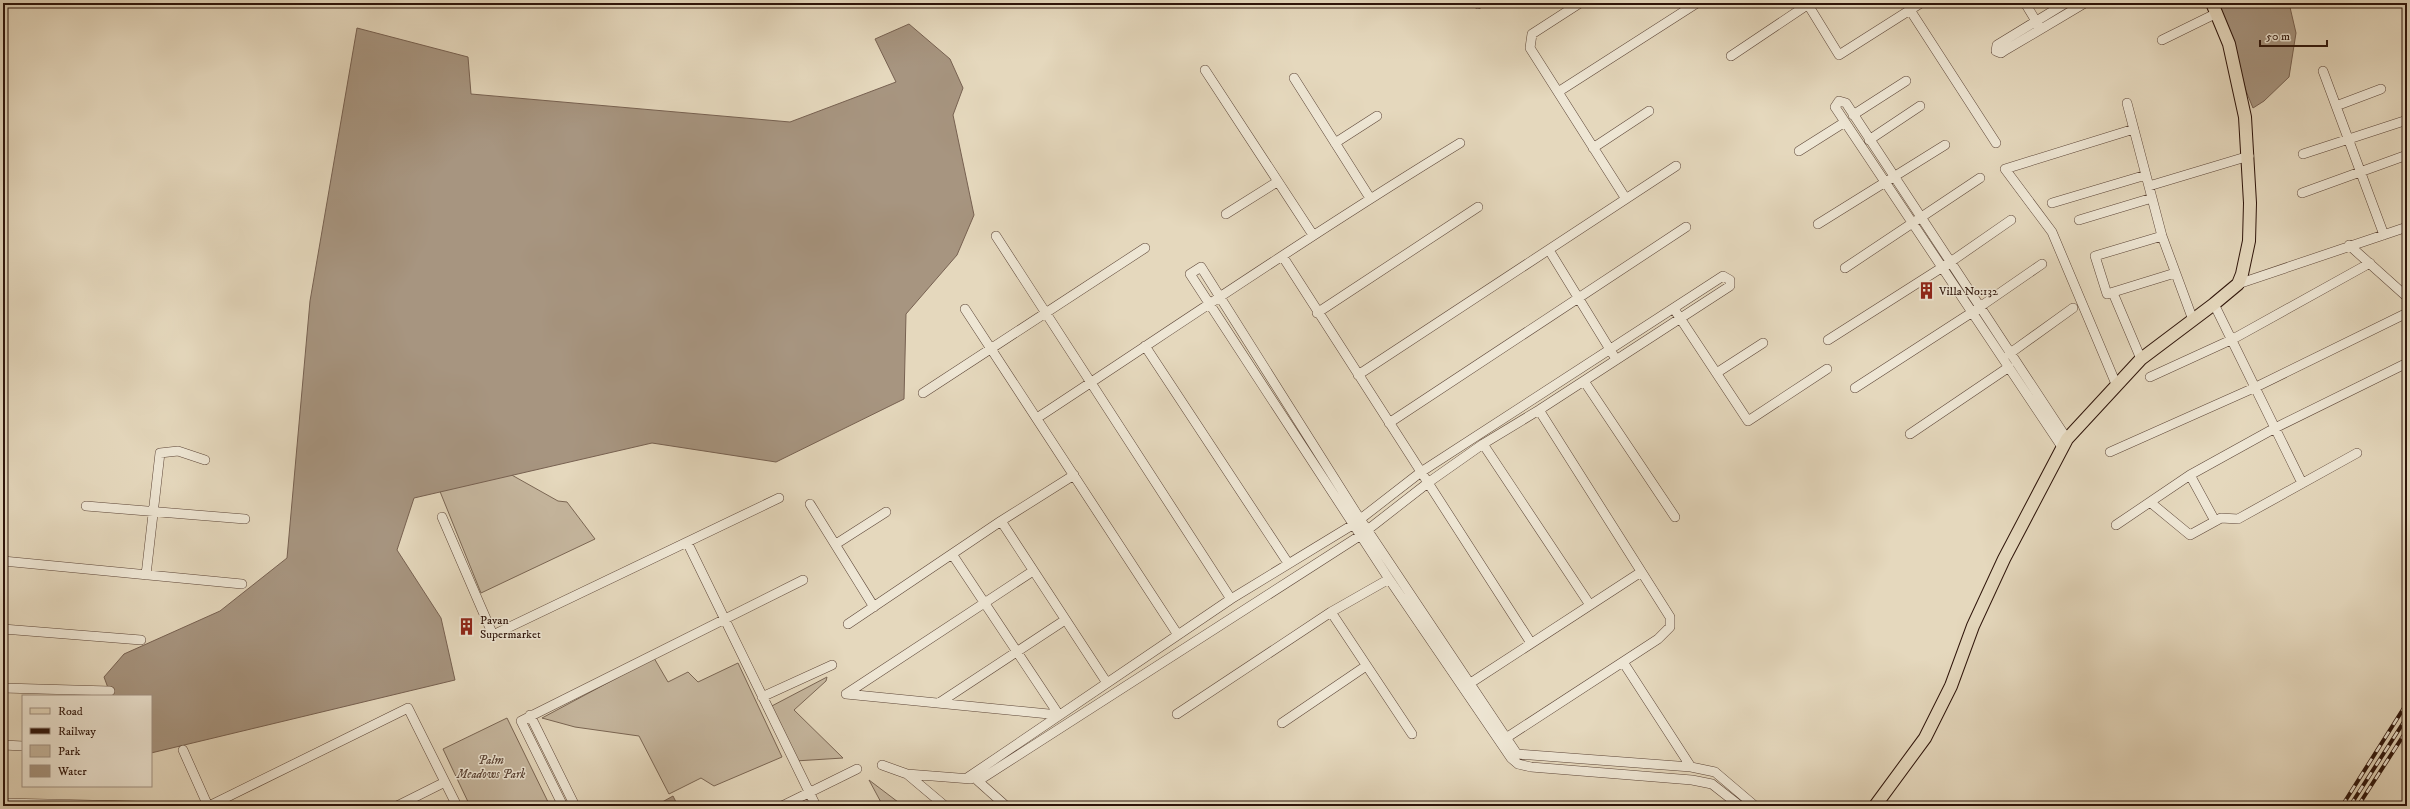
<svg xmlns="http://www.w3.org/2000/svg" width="2410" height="809" font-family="'IM FELL DW Pica',serif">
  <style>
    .green { fill: #c6b79f; stroke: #7a6654 }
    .water { fill: #a79580; stroke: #776151 }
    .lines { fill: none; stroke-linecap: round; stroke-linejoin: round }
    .minor-casing { stroke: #5c4537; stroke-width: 10 }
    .major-casing { stroke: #2e140a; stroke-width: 14 }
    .minor { stroke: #eee6d4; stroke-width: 9 }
    .major { stroke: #e5d8bd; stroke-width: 12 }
    .rail-casing { stroke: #2e140a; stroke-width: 4 }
    .rail { stroke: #eee6d4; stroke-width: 2.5; stroke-dasharray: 8; stroke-linecap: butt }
    .labels { text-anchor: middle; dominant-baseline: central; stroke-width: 3; stroke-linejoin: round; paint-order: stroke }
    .poi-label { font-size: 12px; fill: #2e140a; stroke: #eee6d4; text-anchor: start }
    .park-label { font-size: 12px; font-style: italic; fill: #5c4537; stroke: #eee6d4 }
  </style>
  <rect width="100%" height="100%" fill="#e5d8bd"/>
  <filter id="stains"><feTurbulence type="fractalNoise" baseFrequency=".005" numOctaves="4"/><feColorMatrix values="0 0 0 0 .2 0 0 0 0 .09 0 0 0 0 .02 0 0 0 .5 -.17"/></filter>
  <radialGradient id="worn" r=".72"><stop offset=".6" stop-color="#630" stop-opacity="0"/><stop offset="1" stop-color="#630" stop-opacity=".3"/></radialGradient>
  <path class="green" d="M501 469 558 501 567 502 595 539 481 593 439 489Z
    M654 658 668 682 688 672 698 682 738 663 782 757 714 786 701 778 669 794 639 736 575 727 542 718Z
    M827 677 826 681 794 710 843 758 795 761 768 708Z
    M507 718 550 806H470L443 749Z
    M869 780 898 802 891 806H883Z"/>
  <path class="water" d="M2217 3H2289L2296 33 2289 77 2264 101 2253 108 2246 91 2233 41Z
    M909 24 950 59 963 88 953 115 974 215 957 255 906 314 904 399 776 462 652 443 414 498 397 550 441 618 455 680 151 753V696H111L104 677 124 654 220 611 287 558 310 301 357 28 468 57 471 94 790 122 896 82 875 39Z
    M673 796 678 806H655Z"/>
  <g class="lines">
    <defs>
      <path id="minor" d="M1580 3 1532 34 1530 48 1626 199
        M1807 3 1839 55 1921 3
        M2025 3 2039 26
        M2066 3 1997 45 1996 51 2001 53 2004 51 2085 3
        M1478 4 1480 3
        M1910 10 1996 143
        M2162 40 2217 13
        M1731 56 1810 3
        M1205 70 1313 235
        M2323 71 2384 235
        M1294 78 1370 198
        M1558 92 1697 3
        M2127 103 2162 236 2193 320
        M2336 106 2381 89
        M1853 115 1906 81
        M1869 140 1920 106
        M1335 143 1377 116
        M1593 148 1649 111
        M1799 151 1845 122
        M2303 154 2407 120
        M2149 186 2249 156
        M2302 193 2407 155
        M2052 203 2146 175
        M1226 214 1277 182
        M2079 220 2152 198
        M1818 224 1945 145
        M996 236 1231 599
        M2162 236 2095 256 2107 294 2175 273
        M2349 245 2407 297
        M1549 250 1614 356
        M1283 257 1531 643
        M1845 268 1980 178
        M2238 284 2407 227
        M2113 293 2141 359
        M2214 304 2302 483
        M965 309 1178 635
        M1676 312 1748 421 1827 369
        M1317 313 1478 207
        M1828 340 1949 263 2011 220
        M1145 346 1288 563
        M2009 354 2073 308
        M1718 372 1763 343
        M1358 375 1676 166
        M2150 377 2233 339 2370 263
        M1584 381 1675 517
        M2116 384 2052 232 2005 169 2134 129
        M1855 388 1971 313 2042 264
        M923 393 1145 248
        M1037 418C1177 326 1316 231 1460 143
        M1389 423 1686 227
        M1910 434 2009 367
        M1483 444 1590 605
        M2062 447 1835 107 1839 101 1846 103 2067 439
        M2110 452 2256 387 2407 313
        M2190 475 2215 521
        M2150 502 2190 535 2221 518 2238 519 2357 453
        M810 504 874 607
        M86 506 245 519
        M442 517 493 635 779 498
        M1001 521 1107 683
        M2116 525 2190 475 2275 428 2407 363
        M687 542 816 806
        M836 544 886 512
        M952 554 1059 715
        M3 561 242 584
        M146 575 160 453 178 451 205 460
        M1331 612 1412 734
        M848 624 1001 521 1074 475
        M3 629 141 640
        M1623 662 1691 767
        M1469 684 1641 572
        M3 688 110 691
        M846 694 1033 571
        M846 694 1059 715
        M762 697 832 665
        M939 703 1065 620
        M1177 714 1331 612 1389 579
        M530 715 575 806
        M1282 723 1366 666
        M1506 738 1658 639 1670 627V617L1539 410
        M3 745 23 746
        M183 750 208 806
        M882 765 907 774 971 779
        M907 774 945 806
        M967 778 1231 599 1354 524 1421 472 1723 276 1730 280V286L1539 410 1483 444 1429 482 1361 535 978 781 1006 806
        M3 803 137 806
        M209 806 408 708 457 806
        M397 806 445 782
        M563 806 521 721 803 580
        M782 806 857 769
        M1740 806 1712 784 1692 780 1531 767 1518 764 1511 758 1389 579 1190 274 1201 267 1360 519 1517 754 1691 767 1715 772 1755 806"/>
      <path id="major" d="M1875 806 1925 738 1951 686 1973 626 2004 559 2067 439 2141 359 2214 304 2238 284 2242 274 2249 241 2250 203 2245 117 2229 44 2212 3"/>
    </defs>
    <use href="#minor" class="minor-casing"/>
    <use href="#major" class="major-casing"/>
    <use href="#minor" class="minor"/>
    <use href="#major" class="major"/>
    <defs>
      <path id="rail" d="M2342 806 2407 703
        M2350 806 2407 717
        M2358 806 2407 730"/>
    </defs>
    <use href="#rail" class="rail-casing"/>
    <use href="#rail" class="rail"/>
  </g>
  <defs>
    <symbol id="building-bare" viewBox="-9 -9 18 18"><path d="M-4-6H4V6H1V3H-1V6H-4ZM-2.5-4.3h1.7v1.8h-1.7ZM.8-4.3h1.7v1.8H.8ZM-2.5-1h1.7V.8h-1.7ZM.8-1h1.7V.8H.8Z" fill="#8f2418" stroke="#eee6d4" stroke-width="2.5" paint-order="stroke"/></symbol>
  </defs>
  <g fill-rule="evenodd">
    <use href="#building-bare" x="1914" y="278" width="25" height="25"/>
    <use href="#building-bare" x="454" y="614" width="25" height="25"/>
  </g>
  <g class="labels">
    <g class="poi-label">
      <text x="1939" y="291">Villa No:132</text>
      <text x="480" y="620">Pavan<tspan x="480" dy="14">Supermarket</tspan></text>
    </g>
    <g class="park-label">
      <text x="491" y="760">Palm<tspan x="491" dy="14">Meadows Park</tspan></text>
    </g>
  </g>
  <rect width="2410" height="809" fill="none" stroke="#e5d8bd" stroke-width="16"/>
  <rect x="4" y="4" width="2402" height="801" fill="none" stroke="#2e140a" stroke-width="2"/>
  <rect x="8" y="8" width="2394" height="793" fill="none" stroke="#2e140a"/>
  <rect x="22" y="695" width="130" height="92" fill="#eee6d4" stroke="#a19283"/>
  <rect x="30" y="708" width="20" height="6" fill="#e5d8bd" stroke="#a19283"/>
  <text x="58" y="715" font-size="12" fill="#2e140a">Road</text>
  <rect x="30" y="728" width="20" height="6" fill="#2e140a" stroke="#a19283"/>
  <text x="58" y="735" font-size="12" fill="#2e140a">Railway</text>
  <rect x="30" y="745" width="20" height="12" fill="#c6b79f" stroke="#a19283"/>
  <text x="58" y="755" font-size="12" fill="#2e140a">Park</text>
  <rect x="30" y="765" width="20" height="12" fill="#a79580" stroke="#a19283"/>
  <text x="58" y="775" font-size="12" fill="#2e140a">Water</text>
  <path d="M2260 40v6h67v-6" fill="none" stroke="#2e140a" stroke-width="2"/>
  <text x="2266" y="40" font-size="12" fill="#2e140a" stroke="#eee6d4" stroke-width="3" paint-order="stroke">50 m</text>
  <rect width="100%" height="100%" filter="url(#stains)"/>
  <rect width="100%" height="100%" fill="url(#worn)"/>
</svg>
